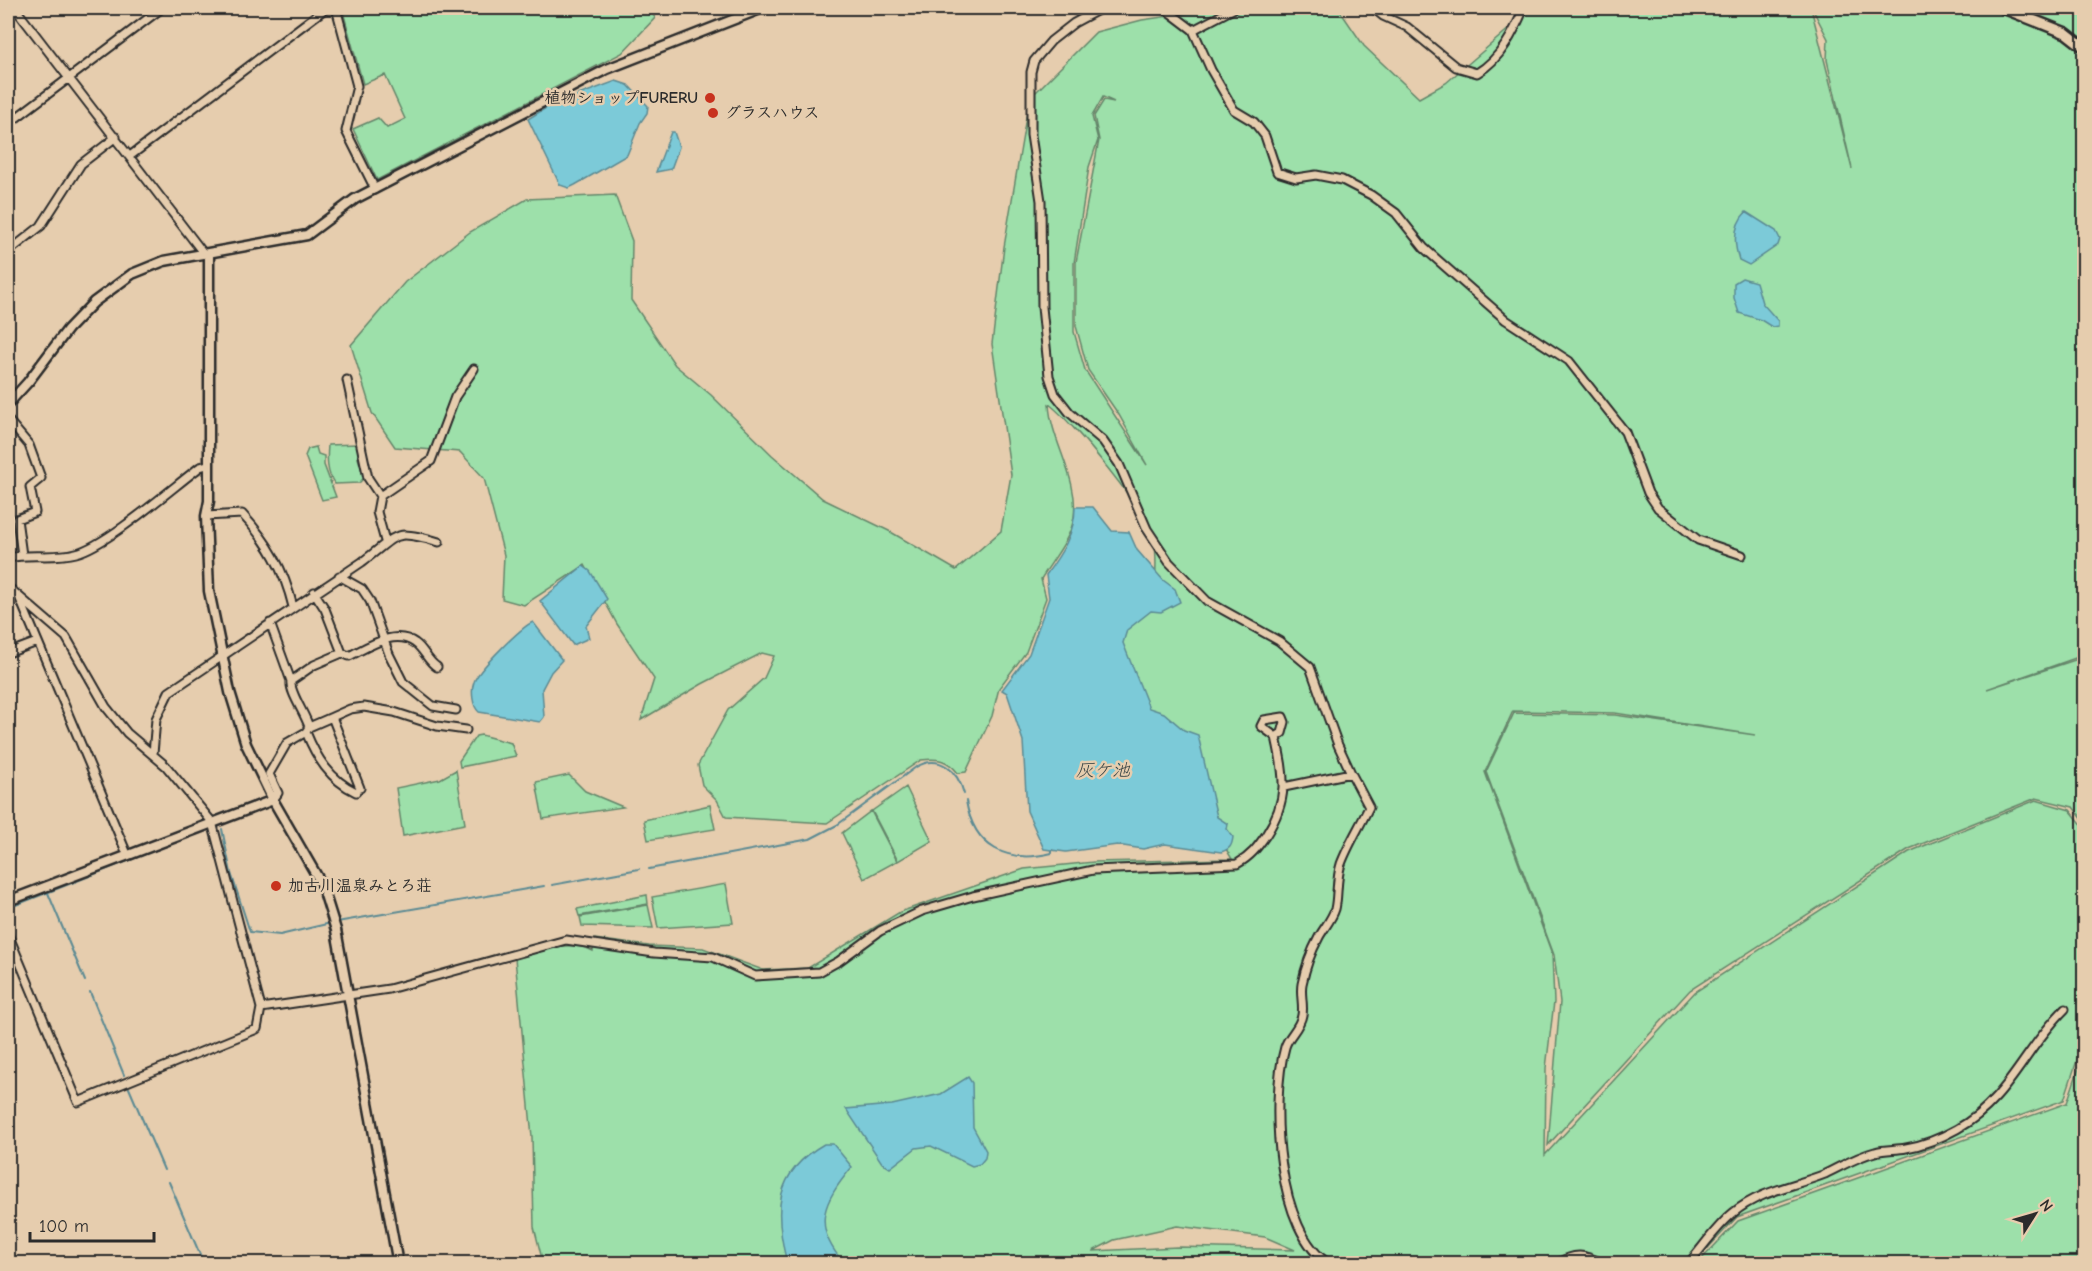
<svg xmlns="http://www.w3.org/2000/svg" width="2092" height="1271" font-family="'Comic Neue','Klee One',sans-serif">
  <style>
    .green { fill: #9de0aa; stroke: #64866a; stroke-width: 1.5; fill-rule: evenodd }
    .water { fill: #7bcad8; stroke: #5b8a93; stroke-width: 1.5 }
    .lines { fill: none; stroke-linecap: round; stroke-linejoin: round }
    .stream { stroke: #5b8a93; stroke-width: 2 }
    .minor-casing { stroke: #2b2b2b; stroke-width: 11 }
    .tertiary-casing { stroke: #2b2b2b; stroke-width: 13 }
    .secondary-casing { stroke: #2b2b2b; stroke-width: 14 }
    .minor { stroke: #e6cdae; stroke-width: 7 }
    .tertiary { stroke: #e6cdae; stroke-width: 8 }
    .secondary { stroke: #e6cdae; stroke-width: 9 }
    .poi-dot { fill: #c8321e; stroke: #e6cdae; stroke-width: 2 }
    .labels { text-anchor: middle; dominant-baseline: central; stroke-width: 5; stroke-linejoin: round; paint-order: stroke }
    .poi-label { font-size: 16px; font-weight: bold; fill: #2b2b2b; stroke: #e6cdae; text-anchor: start }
    .water-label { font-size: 18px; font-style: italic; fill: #374345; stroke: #e6cdae }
  </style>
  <rect width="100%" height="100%" fill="#e6cdae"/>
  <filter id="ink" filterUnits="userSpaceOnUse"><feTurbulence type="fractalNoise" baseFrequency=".0167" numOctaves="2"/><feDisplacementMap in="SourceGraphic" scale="12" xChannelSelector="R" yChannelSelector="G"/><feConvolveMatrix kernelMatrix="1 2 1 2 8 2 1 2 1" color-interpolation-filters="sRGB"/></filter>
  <g filter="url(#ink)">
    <path class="green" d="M342 8H650L655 18 622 53 377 180 353 129 378 118 387 128 405 119 385 75 363 84Z
      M1225 8H1338L1364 46 1419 98 1446 83 1533 8H1811L1852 169 1827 60 1828 39 1812 8H2084V655L1987 689 2084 657V821L2073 807 2036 798 1909 849 1690 990 1548 1145 1560 1002 1554 955 1486 772 1514 713 1615 715 1755 735 1615 713 1513 711 1485 772 1552 954 1554 1002 1546 1068 1545 1155 1695 992 1909 852 2036 800 2070 810 2084 827V1039L2064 1100 1737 1217 1694 1263 1324 1264 1308 1256 1320 1263H543L534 1227 532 1137 515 958C538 952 570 938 593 951L595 939 649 946 703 948 763 970 808 968 900 912 1024 869 1094 862 1232 859 1147 715 1116 640 1155 596C1155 578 1158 557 1154 540 1148 513 1072 421 1049 404 1051 442 1079 478 1074 517 1071 539 1052 560 1041 579L1046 598 1026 652 999 688 992 716 966 772 958 773C947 759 938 758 921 760L827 823 726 817 717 800 702 785 698 765 728 710 764 678 774 656 762 653 702 684 641 720 654 679 617 624 585 565 524 605 502 599 504 555 484 478 460 452 395 447 372 413 351 345 405 282 470 232 527 199 615 195 632 241 631 300 675 365 711 395 772 455 823 499 889 531 956 570 1001 531 1011 475 992 344 1004 247 1029 99 1096 32 1142 20ZM1103 97 1114 102 1104 100 1094 116 1099 140 1076 262V326L1088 370 1119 415 1147 465 1085 370 1074 332V263L1089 167 1098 140 1092 116ZM1177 1226 1265 1237 1295 1250 1178 1247 1093 1251 1114 1240Z
      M358 444V458L364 478 359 483 335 484C326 473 327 458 328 445Z
      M316 447 318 454 324 456V465L336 497 322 500 305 456 308 449Z
      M481 735 511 743 516 756 460 767 459 761 476 736Z
      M456 770 465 824 403 836 396 788 440 779Z
      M569 775 585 791 623 807 543 819 536 782Z
      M906 787 932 841 898 861 872 811Z
      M710 805 715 829 648 840 644 820Z
      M871 811 897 861 864 879 842 833Z
      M726 884 733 923 658 928 652 897Z
      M647 895 648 904 579 916 577 909Z
      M648 905 653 928 582 926 580 917Z
      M2084 1053V1263H1698L1738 1221 2067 1103Z"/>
    <path class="water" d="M616 81 628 85 648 106 647 113 640 123 627 155 575 185 569 188 560 185 528 119 549 106Z
      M671 132H674L679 147 671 169 656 172Z
      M1746 212 1776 231 1780 239 1778 245 1749 265 1739 260C1734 244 1733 225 1746 212Z
      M1742 278 1756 282 1762 303 1778 321V326L1772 327 1761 320 1739 313 1734 298V283Z
      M1075 507H1093L1112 531 1129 532 1137 550 1163 580 1175 589 1180 602 1161 612 1151 611 1127 630 1123 643 1149 708 1164 713 1184 730 1198 735 1217 817 1228 824 1227 829 1233 837C1232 846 1230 849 1221 852L1165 844 1143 849 1117 845 1066 852 1044 849 1027 811 1023 741 1007 693 1002 690 1029 654 1049 598 1046 575C1061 554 1075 534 1075 507Z
      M583 566 590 571 607 599 586 626 589 638 573 645 540 601Z
      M533 622 562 660 551 672 542 689 544 717 540 722 479 712C472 706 471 690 474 682 478 670 521 627 533 622Z
      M968 1077 972 1083 973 1127 986 1151 985 1158 980 1164 972 1166 931 1146 916 1148 890 1168 882 1163 846 1109 892 1105 941 1094Z
      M824 1144H833L852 1167C823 1202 811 1226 844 1263H787C774 1212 773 1173 824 1144Z"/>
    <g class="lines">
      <path class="stream" d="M966 801C974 848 1007 864 1052 853V850
        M222 829 231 873 250 932 280 935 331 923
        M649 869 810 839 837 825 916 767C940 753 958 771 964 794
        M552 885 639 869
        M48 893 85 981
        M8 908 204 831
        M337 922 544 886
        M90 992 124 1075
        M129 1088 164 1170
        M8 1126V1127
        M169 1182 204 1264"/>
      <defs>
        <path id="minor" d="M15 8 204 254
          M336 8 357 86 346 131 375 189
          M1069 8 1074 10 1098 9
          M1102 8 1074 23 1051 41 1034 61 1031 72V135L1041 201 1042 307 1049 376 1055 394 1070 413 1103 441 1119 464 1147 529 1169 562 1207 601 1279 641 1310 667 1338 745 1351 773
          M1164 8 1193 30 1211 70 1234 110 1254 122 1265 136 1277 172 1296 178 1316 175 1342 180 1371 195 1396 213 1424 248 1506 320 1569 361 1625 432 1648 493 1658 508 1698 540 1742 555
          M1373 8 1383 16 1407 27 1456 67 1477 73C1501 59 1514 32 1524 8
          M1193 30 1235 8
          M8 124 162 8
          M130 156 326 8
          M8 252 41 226 81 164 116 137
          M347 380 368 478 380 496
          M8 420 29 445 41 478 30 487 35 512 17 519 22 555
          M206 516 242 514C268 542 284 569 293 607
          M385 541 377 512 380 496 431 461 455 397 474 369
          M8 558C30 553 54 559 76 553 106 546 172 488 200 467L207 465
          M339 576 362 589 370 601 389 654 403 682 433 706 456 710
          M8 587 66 637 106 707 127 733 166 766 212 822 261 1008 257 1029 78 1102 8 934
          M314 592 325 609 342 653
          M20 599 127 854
          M270 623 291 681
          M8 653 37 642
          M309 727 332 717
          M306 732C316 757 330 780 356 792
          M153 754 156 719 169 692 362 562C399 535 391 528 439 542
          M1284 787 1351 773 1369 807C1360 826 1348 845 1341 864 1336 879 1338 898 1335 909 1332 919 1324 928 1319 937 1312 950 1305 969 1302 984 1300 994 1304 1005 1302 1015 1300 1028 1288 1036 1285 1047 1270 1100 1276 1234 1330 1264
          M360 788 332 717 350 709 364 707 394 712 437 726 466 730
          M273 800 278 793 269 774 287 743 306 732 309 727C305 713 289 692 291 681L314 665 342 653 349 656C368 647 395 628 415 643 424 649 427 661 437 667
          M261 1008 389 989 566 940 654 953 713 957 755 976 819 972 839 961 880 931 922 911 973 896 1093 870 1237 864C1251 856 1257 848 1266 835 1289 799 1285 777 1276 737L1261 726 1264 720 1283 717 1285 722 1282 733 1276 737
          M1556 1264C1577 1252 1583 1255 1605 1264
          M1688 1264C1703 1247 1716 1227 1733 1213 1759 1191 1795 1186 1825 1174 1842 1166 1856 1157 1875 1152 1885 1149 1896 1150 1906 1148 1924 1145 1941 1138 1957 1129 2009 1100 2025 1048 2065 1009"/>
        <path id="tertiary" d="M209 253V501L206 516 209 591 230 692 246 744 273 800 322 885 336 930 398 1264
          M8 404 28 382 68 329 94 302 132 274 164 261 307 235 355 199 607 69 763 8
          M8 901 273 800"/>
        <path id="secondary" d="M2003 8 2066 33 2084 47"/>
      </defs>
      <use href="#minor" class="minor-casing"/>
      <use href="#tertiary" class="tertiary-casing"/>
      <use href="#secondary" class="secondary-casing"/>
      <use href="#minor" class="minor"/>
      <use href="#tertiary" class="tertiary"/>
      <use href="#secondary" class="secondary"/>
    </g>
  </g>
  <g class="poi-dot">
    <circle cx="710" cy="98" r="6"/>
    <circle cx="713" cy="113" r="6"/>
    <circle cx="276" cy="886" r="6"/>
  </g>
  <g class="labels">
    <g class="poi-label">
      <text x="698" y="98" text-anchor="end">植物ショップFURERU</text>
      <text x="725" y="113">グラスハウス</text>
      <text x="288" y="886">加古川温泉みとろ荘</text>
    </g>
    <g class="water-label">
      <text x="1103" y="770">灰ケ池</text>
    </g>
  </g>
  <rect width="2092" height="1271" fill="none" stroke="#e6cdae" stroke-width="30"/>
  <rect x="15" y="15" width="2062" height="1241" fill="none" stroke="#2b2b2b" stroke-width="2" filter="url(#ink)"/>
  <g transform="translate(2035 1214) rotate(53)" stroke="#e6cdae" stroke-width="4.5" paint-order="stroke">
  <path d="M0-4.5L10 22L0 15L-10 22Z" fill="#2b2b2b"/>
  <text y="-9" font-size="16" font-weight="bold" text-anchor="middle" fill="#2b2b2b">N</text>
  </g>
  <path d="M30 1232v9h124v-9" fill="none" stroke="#2b2b2b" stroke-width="3"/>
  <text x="39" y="1232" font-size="18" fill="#2b2b2b" stroke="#e6cdae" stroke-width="4.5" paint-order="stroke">100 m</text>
</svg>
